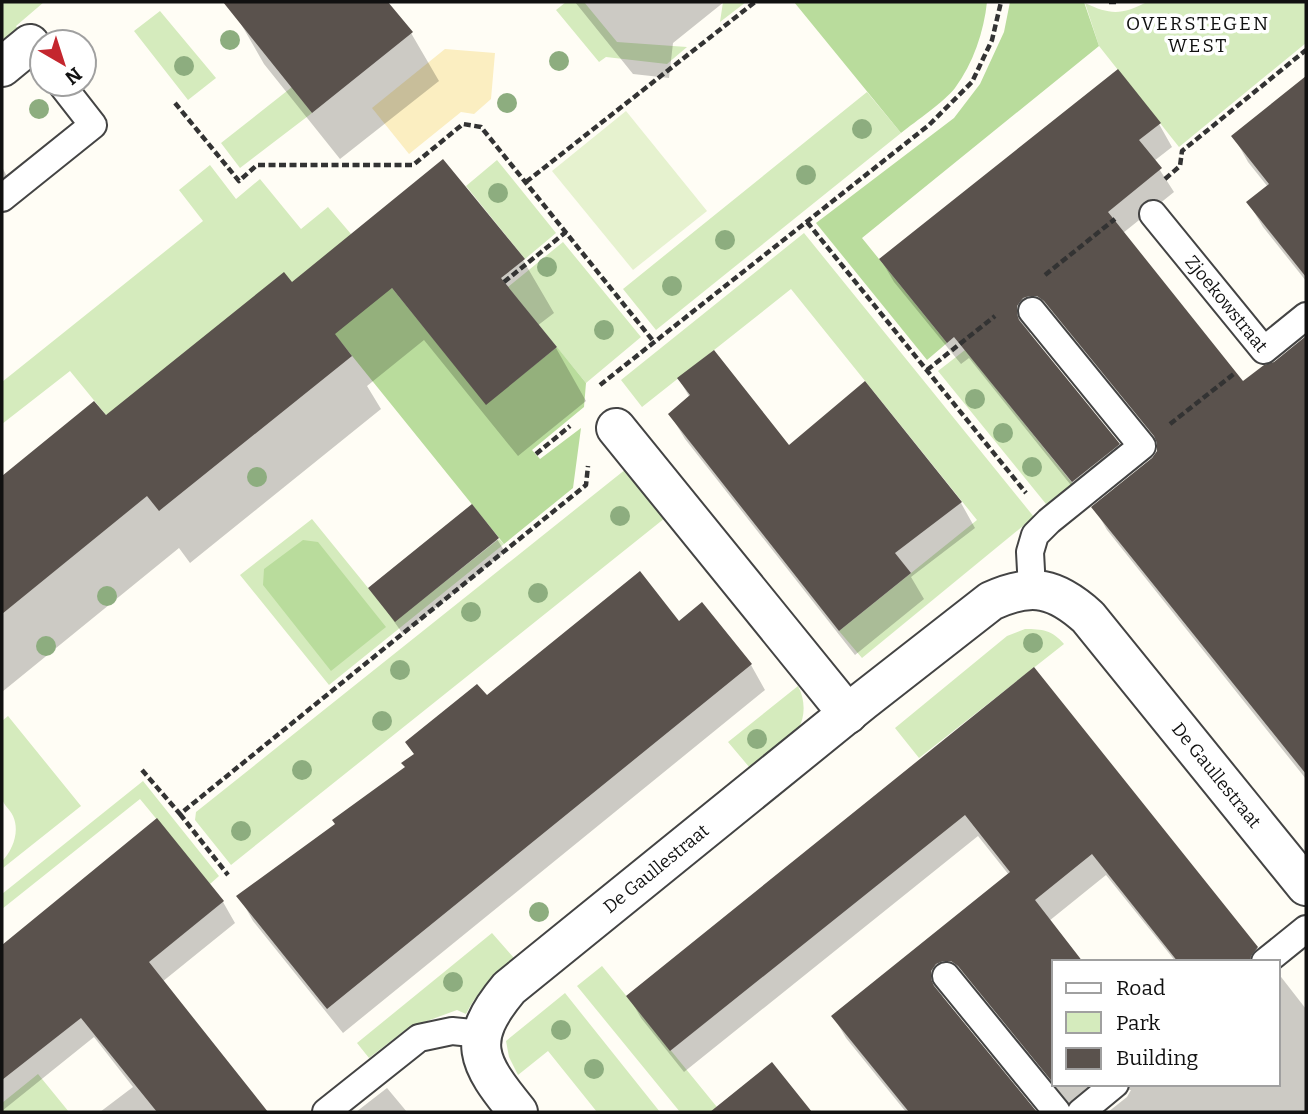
<svg xmlns="http://www.w3.org/2000/svg" width="1308" height="1114" font-family="Bitter,serif">
  <style>
    .green { fill: #d5ebbd }
    .forest { fill: #b9dc9c }
    .sand { fill: #fbeec1 }
    .pitch { fill: #e6f2cf }
    .shadow { fill: #0003 }
    .building { fill: #5a524d }
    .lines { fill: none; stroke-linecap: round; stroke-linejoin: round }
    .lane-casing { stroke: #444; stroke-width: 30 }
    .street-casing { stroke: #444; stroke-width: 42 }
    .path { stroke: #333; stroke-width: 4.5; stroke-dasharray: 7 3.5; stroke-linecap: butt }
    .lane { stroke: #fff; stroke-width: 26 }
    .street { stroke: #fff; stroke-width: 38 }
    .tree { fill: #8dad7f }
    .labels { text-anchor: middle; dominant-baseline: central; stroke-width: 7; stroke-linejoin: round; paint-order: stroke }
    .street-label { font-size: 18px; fill: #111; stroke: #fff }
    .neighbourhood-label { font-size: 19px; letter-spacing: 2px; fill: #111; stroke: #fff }
  </style>
  <rect width="100%" height="100%" fill="#fffdf5"/>
  <path class="green" d="M2 2H44L16 26 19 31 2 45Z
    M566 2H584L617 42 687 47 667 64 606 57 599 62 556 10Z
    M723 2H746L720 22Z
    M1147 2H1306V43L1179 147 1099 46 1085 3C1110 15 1122 15 1147 2Z
    M160 11 216 78 188 100 134 31Z
    M292 87 312 113 240 168 221 143Z
    M867 92 901 133 656 330 623 289Z
    M497 160 556 233 525 259 466 186Z
    M210 165 236 199 260 179 301 229 328 207 351 234 311 305 106 415 70 371 2 424V382L203 221 179 190Z
    M804 233 1034 517 862 658 839 631 977 520 791 289 642 407 621 380Z
    M563 242 641 337 586 383 508 287Z
    M965 350 1073 484 1046 504 938 371Z
    M626 469 665 518 231 865 195 820 196 812Z
    M312 519 395 621 499 539 504 544 329 685 240 575Z
    M1025 629C1042 629 1052 630 1064 644L919 758 895 728 1007 636Z
    M798 686C805 698 806 717 798 729 791 739 761 759 750 768L728 742Z
    M8 716 81 806 3 868 2 861C13 850 20 831 13 816 10 809 3 805 2 798 0 773 2 745 2 721Z
    M143 781 219 876 210 884 140 799 2 909V894Z
    M492 933 514 958C493 976 478 990 466 1014L457 1010 408 1028 369 1058 357 1043Z
    M602 966 721 1112H680L577 986Z
    M565 993 660 1112H597L548 1051 518 1075 509 1057 506 1041Z
    M38 1074 69 1112H2V1103Z"/>
  <path class="forest" d="M794 2H987C984 31 973 64 955 88 944 102 916 121 901 133Z
    M1010 2H1084L1099 46 862 238 947 343 927 360 816 223 954 118 980 84 1004 32Z
    M392 288 486 404 557 347 586 383 584 407 532 450 540 459 581 428 573 488 504 544 311 305Z
    M303 540 318 542 386 627 331 671 263 585 264 569Z"/>
  <path class="sand" d="M445 49 495 53 491 99 474 114 461 112 409 154 372 108Z"/>
  <path class="pitch" d="M626 111 707 211 633 270 552 171Z"/>
  <path class="shadow" d="M255 2H386L411 33 439 81 340 159 264 64 237 17Z
    M575 2H724L673 43 669 78 633 74Z
    M1306 77V281L1263 227 1248 202 1268 187 1248 162 1234 137Z
    M1159 124 1172 147 1154 161 1174 192 1123 233 1243 384 1275 364 1306 338V779L1107 530 1094 507 1153 459 1159 452V446L1059 324 1034 322 1029 335 1118 445 1131 467 1086 504 969 358 961 364 894 282 881 260Z
    M2 167 10 182 2 188Z
    M523 260 554 313 537 326 556 348 586 401 518 456 424 340 367 386 381 409 190 563 179 548 2 692V478L94 404 105 418 292 284Z
    M679 379 789 448 865 384 961 503 975 528 911 577 924 599 855 655 685 439 670 414 690 398Z
    M497 539 505 552 403 634 370 588Z
    M678 624 751 665 765 690 343 1033 253 921 239 896 336 825 406 768 415 755 407 743 486 697Z
    M1034 670 1257 948 1265 962H1176L1106 875 1049 921 1054 962V1084H1278V973L1306 1009V1112H1108L1127 1097 1131 1090H1126L1074 1112 973 988 965 983 949 985 943 994 942 999 1035 1112H906L846 1038 833 1016 1009 875 978 836 684 1072 641 1018 629 997Z
    M157 821 223 902 235 923 162 982 266 1112H100L133 1087 94 1037 2 1111V947Z
    M387 1088 407 1112H356Z"/>
  <path class="building" d="M223 2H388L413 32 312 113Z
    M1118 69 1161 123 1139 140 1162 168 1108 212 1243 381 1264 365 1274 362 1306 336V774L1091 507 1152 458 1157 451V443L1154 436 1044 301 1037 296H1029L1023 298 1017 306V314L1019 320 1120 444 1072 482 954 337 947 343 879 259Z
    M1306 76V277L1246 202 1269 184 1231 136Z
    M443 159 525 259 501 278 557 347 486 405 392 288 335 334 352 356 159 511 147 496 2 614V476L94 401 106 415 284 272 292 282Z
    M714 350 789 445 865 381 962 502 895 553 911 573 839 631 668 414 690 395 677 378Z
    M472 504 499 538 395 622 368 588Z
    M640 571 679 621 702 602 752 664 327 1009 236 896 335 824 332 820 405 767 401 763 414 754 405 742 477 684 487 695Z
    M1034 667 1258 947 1251 956 1250 962H1178L1092 854 1035 900 1083 962H1054V1084L958 966 951 961H943L936 964 931 971V979L934 986 1037 1112H909L831 1016 1010 872 965 815 670 1051 626 996Z
    M157 818 224 901 149 962 268 1112H157L81 1018 2 1080V945Z
    M772 1062 812 1112H710Z"/>
  <g class="lines">
    <defs>
      <g id="lane">
        <path d="M2 198 93 125 61 84"/>
        <path id="s1" d="M1153 214 1264 350 1306 316"/>
        <path d="M1032 589 1030 552 1035 535 1049 521 1142 446 1032 311"/>
        <path d="M1265 962 1306 929"/>
        <path d="M946 976 1057 1112"/>
        <path d="M326 1112 419 1038 452 1031 482 1034"/>
        <path d="M1081 1112 1115 1084"/>
      </g>
      <g id="street">
        <path d="M2 67 30 44"/>
        <path d="M616 428 848 714"/>
        <path id="s2" d="M518 1112C477 1062 465 1041 509 988L863 701 991 601C1032 582 1056 588 1088 617L1306 886"/>
      </g>
    </defs>
    <use href="#lane" class="lane-casing"/>
    <use href="#street" class="street-casing"/>
    <path class="path" d="M1109 2H1119
      M175 103 239 181 257 165H413L463 124 481 127 654 342
      M1165 179 1180 166 1182 151 1306 50
      M526 182 755 2
      M807 222 1026 493
      M1045 275 1115 219
      M504 282 566 232
      M927 370 995 316
      M600 385 929 125 972 82 992 40 1001 2
      M1170 424 1235 373
      M536 454 570 426
      M142 770 180 814 586 485 588 466
      M180 814 228 875"/>
    <use href="#lane" class="lane"/>
    <use href="#street" class="street"/>
  </g>
  <g class="tree">
    <circle cx="230" cy="40" r="10"/>
    <circle cx="559" cy="61" r="10"/>
    <circle cx="184" cy="66" r="10"/>
    <circle cx="507" cy="103" r="10"/>
    <circle cx="39" cy="109" r="10"/>
    <circle cx="862" cy="129" r="10"/>
    <circle cx="806" cy="175" r="10"/>
    <circle cx="498" cy="193" r="10"/>
    <circle cx="725" cy="240" r="10"/>
    <circle cx="547" cy="267" r="10"/>
    <circle cx="672" cy="286" r="10"/>
    <circle cx="604" cy="330" r="10"/>
    <circle cx="975" cy="399" r="10"/>
    <circle cx="1003" cy="433" r="10"/>
    <circle cx="1032" cy="467" r="10"/>
    <circle cx="257" cy="477" r="10"/>
    <circle cx="620" cy="516" r="10"/>
    <circle cx="538" cy="593" r="10"/>
    <circle cx="107" cy="596" r="10"/>
    <circle cx="471" cy="612" r="10"/>
    <circle cx="1033" cy="643" r="10"/>
    <circle cx="46" cy="646" r="10"/>
    <circle cx="400" cy="670" r="10"/>
    <circle cx="382" cy="721" r="10"/>
    <circle cx="757" cy="739" r="10"/>
    <circle cx="302" cy="770" r="10"/>
    <circle cx="241" cy="831" r="10"/>
    <circle cx="539" cy="912" r="10"/>
    <circle cx="453" cy="982" r="10"/>
    <circle cx="561" cy="1030" r="10"/>
    <circle cx="594" cy="1069" r="10"/>
  </g>
  <g class="labels">
    <g class="street-label">
      <text stroke="none"><textPath href="#s1" startOffset="116">Zjoekowstraat</textPath></text>
      <text stroke="none"><textPath href="#s2" startOffset="1071">De Gaullestraat</textPath></text>
      <text stroke="none"><textPath href="#s2" startOffset="332">De Gaullestraat</textPath></text>
    </g>
    <g class="neighbourhood-label">
      <text x="1198" y="23">OVERSTEGEN<tspan x="1198" dy="22">WEST</tspan></text>
    </g>
  </g>
  <rect width="1308" height="1114" fill="none" stroke="#111111" stroke-width="7"/>
  <rect x="1052" y="960" width="228" height="126" fill="#ffffff" stroke="#a0a0a0" stroke-width="2"/>
  <rect x="1066" y="983" width="35" height="10" fill="#ffffff" stroke="#a0a0a0" stroke-width="2"/>
  <text x="1116" y="995" font-size="21" fill="#111111">Road</text>
  <rect x="1066" y="1012" width="35" height="21" fill="#d5ebbd" stroke="#a0a0a0" stroke-width="2"/>
  <text x="1116" y="1030" font-size="21" fill="#111111">Park</text>
  <rect x="1066" y="1048" width="35" height="21" fill="#5a524d" stroke="#a0a0a0" stroke-width="2"/>
  <text x="1116" y="1065" font-size="21" fill="#111111">Building</text>
  <g transform="translate(63 63) rotate(141)"><circle r="33" fill="#ffffff" stroke="#a0a0a0" stroke-width="2"/>
  <path d="M0-5L12 26L0 18L-12 26Z" fill="#c4262e"/>
  <text y="-10" font-size="19" font-weight="bold" text-anchor="middle" fill="#111111">N</text>
  </g>
</svg>
